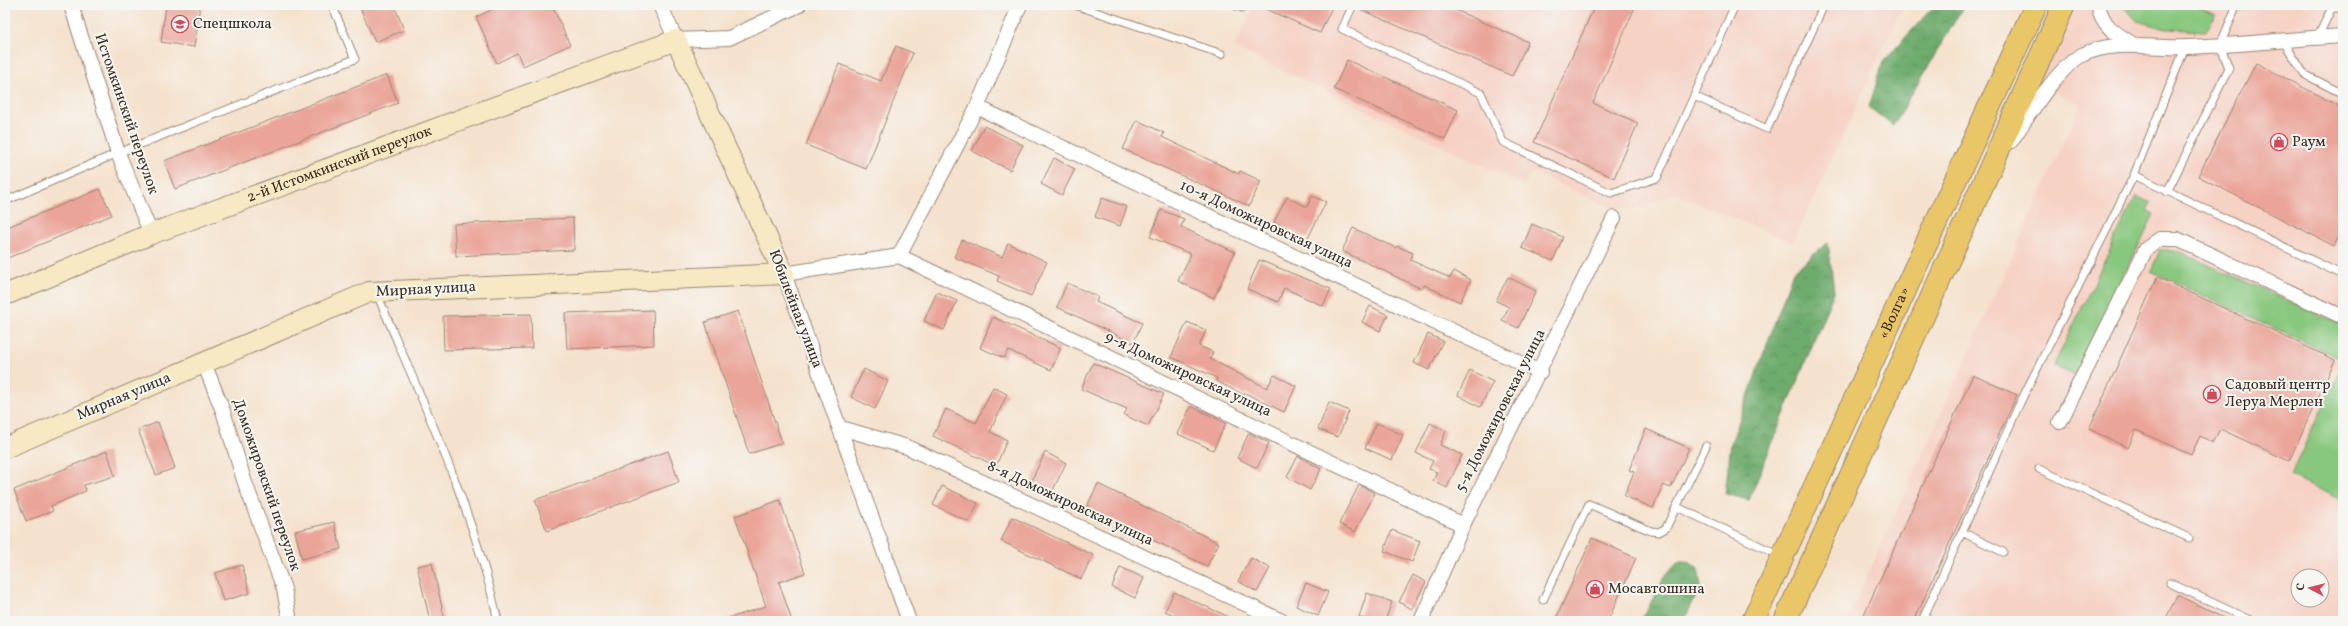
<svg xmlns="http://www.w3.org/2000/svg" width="2348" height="626" font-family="Vollkorn,serif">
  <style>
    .built { fill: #f6d2c4; fill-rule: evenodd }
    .green { fill: #88c77e; stroke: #62784e }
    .forest { fill: url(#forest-crowns); stroke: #546b46 }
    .building { fill: #eaa499 }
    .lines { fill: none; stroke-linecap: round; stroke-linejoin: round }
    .lane-casing { stroke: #988676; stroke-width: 9 }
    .street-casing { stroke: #988676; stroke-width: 16 }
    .secondary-casing { stroke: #988676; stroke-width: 22 }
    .highway-casing { stroke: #988676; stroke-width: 24 }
    .lane { stroke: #fff; stroke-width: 7 }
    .street { stroke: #fff; stroke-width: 14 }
    .secondary { stroke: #f6e9c3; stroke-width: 20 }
    .highway { stroke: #e9c769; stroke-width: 22 }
    .labels { text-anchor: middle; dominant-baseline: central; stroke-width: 4; stroke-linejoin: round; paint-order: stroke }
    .poi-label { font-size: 15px; fill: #3b2a1e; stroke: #f6f6f2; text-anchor: start }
    .street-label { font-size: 15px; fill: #3b2a1e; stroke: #f6f6f2 }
  </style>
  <defs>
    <pattern id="forest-crowns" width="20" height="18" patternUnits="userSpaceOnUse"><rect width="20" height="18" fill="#6eac6d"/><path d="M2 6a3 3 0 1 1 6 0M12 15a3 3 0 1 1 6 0" fill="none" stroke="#5c8c59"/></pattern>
  </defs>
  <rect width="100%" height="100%" fill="#f6f6f2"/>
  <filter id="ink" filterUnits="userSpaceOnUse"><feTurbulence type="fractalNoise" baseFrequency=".025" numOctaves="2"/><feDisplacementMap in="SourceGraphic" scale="8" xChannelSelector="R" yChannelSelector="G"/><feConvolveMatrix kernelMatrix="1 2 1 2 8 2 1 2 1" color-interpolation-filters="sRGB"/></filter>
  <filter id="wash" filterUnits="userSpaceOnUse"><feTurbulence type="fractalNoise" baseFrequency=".012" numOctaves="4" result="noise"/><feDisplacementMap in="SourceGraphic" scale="16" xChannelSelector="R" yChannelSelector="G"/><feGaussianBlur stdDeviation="0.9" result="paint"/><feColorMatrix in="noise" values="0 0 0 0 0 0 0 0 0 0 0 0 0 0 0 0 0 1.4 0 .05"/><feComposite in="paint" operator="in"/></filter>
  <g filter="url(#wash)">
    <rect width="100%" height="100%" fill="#f5e2cd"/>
    <path class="built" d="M1254 5H1903L1793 243 1676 194 1636 208H1611L1533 172 1524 185 1234 47Z
      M2075 5H2343V621H1847L2081 104 2037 85ZM2298 576H2322V600H2298Z"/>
    <path class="green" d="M2123 5H2195L2216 15 2206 31 2166 29 2137 21Z
      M2136 196 2151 203 2147 210 2154 214 2076 375 2054 365Z
      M2160 250H2175L2343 325V360L2151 271Z
      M2343 365V501L2290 475Z"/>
    <path class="forest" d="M1935 5H1962L1963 7 1893 126 1869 107 1883 62Z
      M1828 242 1834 292 1749 500 1725 494 1731 443 1793 272Z
      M1688 561 1698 569 1701 585 1684 621H1641L1665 576 1677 562Z"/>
    <g id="blocks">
      <path class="building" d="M166 5H200L194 47 161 42Z
        M359 5H394L404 30 375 42Z
        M502 5H552L570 45 523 66 517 53 497 63 476 17Z
        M1257 5H1333L1320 33Z
        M1358 5H1444L1528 42 1512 76 1357 8Z
        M1595 5H1636L1593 103 1638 123 1614 178 1534 142Z
        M896 46 913 53 866 169 806 145 839 64 881 81Z
        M1347 60 1458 110 1445 139 1334 89Z
        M2256 63 2343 108V228L2334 246 2198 176Z
        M387 75 398 103 175 189 164 161Z
        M1137 120 1164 133 1162 137 1239 174 1240 171 1261 181 1249 206 1123 149Z
        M984 126 1023 145 1010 170 972 151Z
        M1054 158 1075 169 1062 195 1041 184Z
        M100 189 112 215 5 259V228Z
        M1312 196 1326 202 1308 238 1274 222 1287 197 1307 207Z
        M1102 198 1127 207 1120 226 1095 217Z
        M1161 210 1184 219 1181 227 1235 252 1214 298 1178 281 1191 254 1150 237Z
        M573 218 574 250 456 256 454 224Z
        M1532 224 1563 237 1553 261 1522 248Z
        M1353 228 1396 248 1397 246 1413 253 1410 260 1450 278 1454 271 1471 280 1460 302 1424 285 1422 289 1342 251Z
        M962 240 1002 257 1008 243 1047 262 1031 296 997 281 999 276 954 257Z
        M1259 260 1331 289 1323 306 1284 288 1278 302 1247 289Z
        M1508 277 1536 291 1518 328 1502 320 1509 307 1496 301Z
        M2157 277 2335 360 2289 461 2220 429 2213 443 2200 436 2191 455 2136 430 2128 448 2089 429Z
        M1067 283 1098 297 1096 302 1142 323 1133 343 1057 307Z
        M937 292 957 301 944 330 924 321Z
        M1370 306 1388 315 1380 331 1362 322Z
        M653 310 654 345 567 349 565 313Z
        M738 311 782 443 749 454 705 322Z
        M531 314 532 348 444 350 443 316Z
        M993 317 1061 348 1051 370 1008 350 1004 358 980 348Z
        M1187 322 1206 330 1199 346 1213 352 1210 359 1267 388 1274 375 1296 386 1284 412 1245 393 1244 395 1216 381 1217 378 1171 357Z
        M1428 334 1443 341 1429 370 1414 363Z
        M1093 363 1164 394 1148 426 1124 415 1127 409 1081 389Z
        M864 369 888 381 875 409 851 397Z
        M1470 370 1493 382 1480 407 1458 395Z
        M1973 375 2017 395 1914 621H1861Z
        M993 387 1007 394 990 432 1007 440 996 466 933 436 946 409 976 423Z
        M1329 402 1349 411 1338 437 1318 429Z
        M1191 406 1226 423 1213 450 1178 434Z
        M158 422 175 468 156 475 138 430Z
        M1377 423 1403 435 1392 460 1365 448Z
        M1430 423 1446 431 1440 445 1462 455 1447 488 1433 481 1437 472 1429 469 1433 461 1416 453Z
        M1646 429 1689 448 1671 488 1663 485 1653 508 1624 496 1634 472 1629 470Z
        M1249 433 1269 443 1257 468 1237 458Z
        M107 451 115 476 84 485 86 491 51 506 53 511 26 521 14 490Z
        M668 451 679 482 547 531 535 500Z
        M1045 452 1066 463 1052 492 1031 482Z
        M1298 456 1321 469 1310 490 1287 477Z
        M1098 484 1219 543 1207 566 1086 508Z
        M1359 485 1375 493 1355 532 1339 524Z
        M942 486 978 503 969 522 933 505Z
        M780 500 805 573 779 582 792 621H728L727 619 766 606 735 516Z
        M1012 517 1093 555 1081 579 1001 541Z
        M334 522 341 549 302 559 295 531Z
        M1392 530 1420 541 1412 562 1384 551Z
        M1592 538 1636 558 1608 621H1555Z
        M1251 558 1270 568 1257 592 1238 581Z
        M432 563 445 621H430L417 566Z
        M242 565 250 593 223 601 215 573Z
        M1120 567 1144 578 1135 598 1112 587Z
        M1413 575 1426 582 1412 609 1399 602Z
        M1306 583 1328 592 1318 616 1296 606Z
        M1174 592 1207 607 1238 621H1187L1165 611Z
        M1367 593 1392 602 1385 621H1370L1359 617Z
        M2177 595 2231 621H2165Z"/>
    </g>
  </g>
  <g filter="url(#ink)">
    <use href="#blocks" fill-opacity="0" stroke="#988676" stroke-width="1"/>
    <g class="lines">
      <defs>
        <path id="lane" d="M1075 5 1222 54
          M1234 5 1243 8
          M1353 5 1342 29 1481 93 1503 142 1611 193 1657 178 1735 5
          M2331 8H2343
          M2318 37 2333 5
          M2282 39 2304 74 2343 94
          M1694 96 1767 129 1824 5
          M2134 175 2343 275
          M2167 192 2229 68 2220 45 2237 5
          M5 201 118 153 355 59 332 5
          M377 294C422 401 473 507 498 621
          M2039 469 2189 538
          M1677 507 1781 556
          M1962 532 2003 552
          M2170 583 2252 621
          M1543 600 1589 504 1651 531 1659 532 1666 528 1706 446
          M1922 621 2020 403 2134 175 2185 48"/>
        <path id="street" d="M71 5 118 153 151 234
          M660 5 676 40 729 38 799 5
          M2098 5C2103 27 2115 33 2134 45
          M977 107 1540 372
          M2011 141C2027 118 2059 65 2084 54 2116 39 2152 49 2186 47 2238 45 2291 39 2343 36
          M899 256 1463 525
          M204 363 223 411 244 480 284 589 290 621
          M2060 422 2146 249 2160 239H2177L2343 317
          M841 428 907 447 1282 621
          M909 621 784 274 899 256 977 107 1020 5
          M1421 621 1463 525 1614 218"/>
        <g id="secondary">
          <path id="s1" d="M5 295 151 234 676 40 784 274 369 292 5 448"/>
        </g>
        <g id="highway">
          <path id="s2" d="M1753 621 2036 5"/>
          <path d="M1785 621 2064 5"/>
        </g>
      </defs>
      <use href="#lane" class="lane-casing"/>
      <use href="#street" class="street-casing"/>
      <use href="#secondary" class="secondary-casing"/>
      <use href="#highway" class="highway-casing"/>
      <use href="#lane" class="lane"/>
      <use href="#street" class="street"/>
      <use href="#secondary" class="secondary"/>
      <use href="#highway" class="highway"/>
    </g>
  </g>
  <defs>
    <symbol id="school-ring" viewBox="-11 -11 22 22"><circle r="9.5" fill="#f6f6f2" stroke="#d1495b" stroke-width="1.5"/><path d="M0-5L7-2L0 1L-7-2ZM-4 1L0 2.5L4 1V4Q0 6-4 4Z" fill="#d1495b"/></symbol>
    <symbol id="shop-ring" viewBox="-11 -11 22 22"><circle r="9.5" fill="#f6f6f2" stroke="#d1495b" stroke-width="1.5"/><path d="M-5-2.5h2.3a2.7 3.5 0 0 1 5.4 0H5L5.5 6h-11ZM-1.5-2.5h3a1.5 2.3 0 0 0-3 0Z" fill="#d1495b"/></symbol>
  </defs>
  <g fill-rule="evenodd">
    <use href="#school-ring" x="170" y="14" width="20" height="20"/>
    <use href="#shop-ring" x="2269" y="132" width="20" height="20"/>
    <use href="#shop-ring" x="2202" y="384" width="20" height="20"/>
    <use href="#shop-ring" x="1585" y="579" width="20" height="20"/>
  </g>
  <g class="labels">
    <g class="poi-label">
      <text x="193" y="24">Спецшкола</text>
      <text x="2292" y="142">Раум</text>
      <text x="2225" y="385">Садовый центр<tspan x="2225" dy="17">Леруа Мерлен</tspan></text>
      <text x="1608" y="589">Мосавтошина</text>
    </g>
    <g class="street-label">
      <text transform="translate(126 114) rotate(71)">Истомкинский переулок</text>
      <text stroke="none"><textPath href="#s1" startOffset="359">2-й Истомкинский переулок</textPath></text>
      <text transform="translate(1266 225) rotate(25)">10-я Доможировская улица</text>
      <text transform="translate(426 290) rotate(-3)">Мирная улица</text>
      <text transform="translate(795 309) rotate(69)">Юбилейная улица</text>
      <text stroke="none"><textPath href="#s2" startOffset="339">«Волга»</textPath></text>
      <text transform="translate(1188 375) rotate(25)">9-я Доможировская улица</text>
      <text transform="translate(124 397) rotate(-23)">Мирная улица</text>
      <text transform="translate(1501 411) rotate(-63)">5-я Доможировская улица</text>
      <text transform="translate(266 485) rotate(71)">Доможировский переулок</text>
      <text transform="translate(1070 504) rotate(25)">8-я Доможировская улица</text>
    </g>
  </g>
  <rect width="2348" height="626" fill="none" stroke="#f6f6f2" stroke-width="20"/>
  <g transform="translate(2310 588) rotate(277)"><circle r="19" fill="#f6f6f2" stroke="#aba49d"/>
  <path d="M0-3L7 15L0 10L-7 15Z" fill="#d1495b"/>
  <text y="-6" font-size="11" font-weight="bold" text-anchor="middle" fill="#3b2a1e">С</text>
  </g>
</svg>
